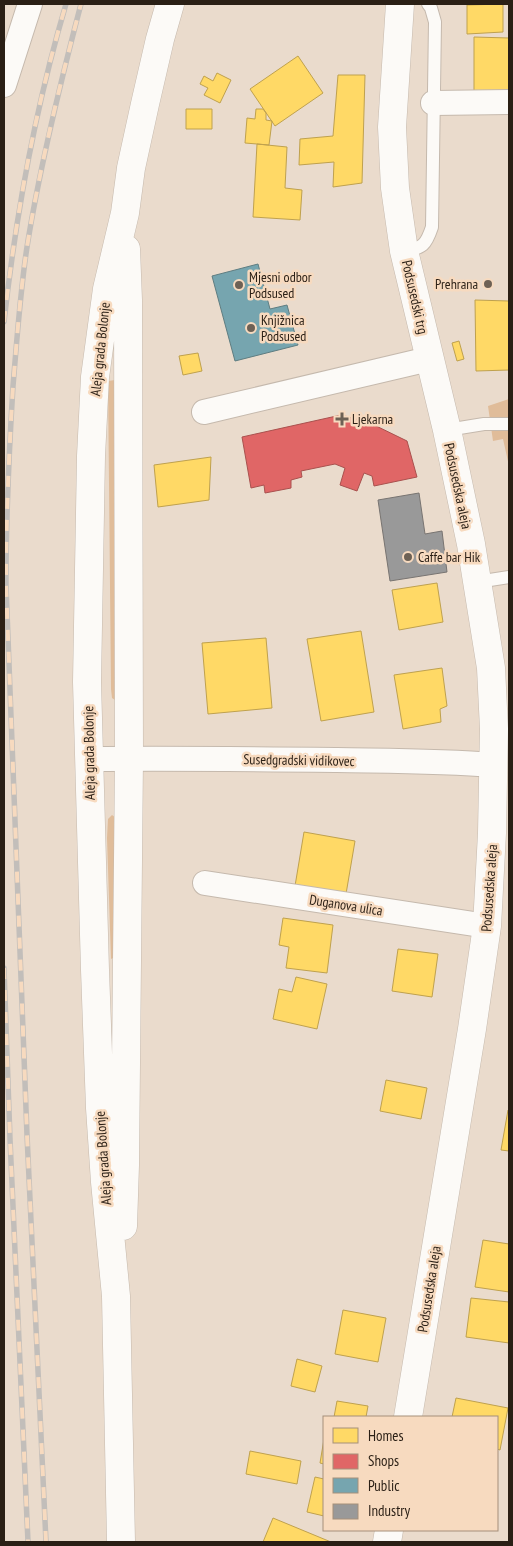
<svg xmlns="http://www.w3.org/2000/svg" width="513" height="1546" font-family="'PT Sans Narrow',sans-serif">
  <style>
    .green { fill: #e0bc99 }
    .homes { fill: #ffd966; stroke: #bfa14e }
    .shops { fill: #e06666; stroke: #a9514e }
    .public { fill: #76a5af; stroke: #5f7d81 }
    .industry { fill: #999; stroke: #787471 }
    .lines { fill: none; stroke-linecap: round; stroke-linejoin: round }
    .lane-casing { stroke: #c5b9ad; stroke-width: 14 }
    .street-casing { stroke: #c5b9ad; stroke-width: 26 }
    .secondary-casing { stroke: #c5b9ad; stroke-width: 29 }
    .lane { stroke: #fcfaf7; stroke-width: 12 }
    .street { stroke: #fcfaf7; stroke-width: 24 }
    .secondary { stroke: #fcfaf7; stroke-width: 28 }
    .rail-casing { stroke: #c2beba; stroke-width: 5.5 }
    .rail { stroke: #f7dabf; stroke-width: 4; stroke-dasharray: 11; stroke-linecap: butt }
    .poi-dot { fill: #6d6155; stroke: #f7dabf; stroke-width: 2 }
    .labels { text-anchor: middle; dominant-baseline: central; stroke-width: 5; stroke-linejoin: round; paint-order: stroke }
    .poi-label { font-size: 14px; fill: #2a1f15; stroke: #f7dabf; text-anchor: start }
    .street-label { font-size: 14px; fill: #2a1f15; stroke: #f7dabf }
  </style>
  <rect width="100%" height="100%" fill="#eadbcc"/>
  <path class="green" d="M115 380V700L112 698 111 689 108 381Z
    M509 399V466L503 439 493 441 488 406Z
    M112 815 116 818 113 958 111 959 107 838 108 819Z"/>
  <path class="homes" d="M503 4V32L467 34V5Z
    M474 37 509 38V95L474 96Z
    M298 56 323 93 275 126 250 89Z
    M217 73 231 80 220 103 204 95 208 88 200 84 204 76 213 81Z
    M338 75H365L362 183 333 187 334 162 299 165 300 139 333 136Z
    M186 109H212V129H186Z
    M256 109H263L266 113V120L272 121 269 145 245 143 247 118 255 119Z
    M257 144 287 147 285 188 302 190 300 220 253 217Z
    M475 300 509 301V370L476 371Z
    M459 341 464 359 457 361 452 343Z
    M198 353 202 371 183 375 179 356Z
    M211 457 209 500 158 507 154 465Z
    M437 583 443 622 399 630 392 590Z
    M361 631 374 712 321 721 307 639Z
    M266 638 272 708 208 714 202 643Z
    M442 668 447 706 440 709 441 722 403 729 394 675Z
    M304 832 355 841 346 894 295 886Z
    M283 918 333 925 327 973 286 968 289 947 279 945Z
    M398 949 438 954 432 997 392 991Z
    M296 977 327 984 317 1029 273 1019 279 989 292 992Z
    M386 1080 427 1088 421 1119 380 1111Z
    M508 1110H509V1151L501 1150Z
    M483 1240 509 1244V1292L475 1287Z
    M471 1298 509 1302V1343L466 1337Z
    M343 1310 386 1318 378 1362 335 1354Z
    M297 1359 322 1366 315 1392 291 1386Z
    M456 1398 508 1408 500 1450 497 1449V1417H452Z
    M337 1401 368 1406 366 1417H334Z
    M324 1439V1464L320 1463Z
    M250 1451 301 1461 297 1484 246 1474Z
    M315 1477 324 1479V1516L307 1512Z
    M273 1518 331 1542H263Z"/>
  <path class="shops" d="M341 415 368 422 407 441 417 477 374 486 372 476 364 473 357 491 340 485 345 468 335 464 301 471 302 477 291 480V488L265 493 264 485 251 488 242 437Z"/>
  <path class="public" d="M258 264 270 309 287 305 298 345 235 361 212 276Z"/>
  <path class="industry" d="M419 493 425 534 442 531 447 572 390 581 378 500Z"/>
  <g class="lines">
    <defs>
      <path id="lane" d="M404 251C423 248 426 245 432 227L435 22 431 8 428 4
        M447 430 484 424H509
        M477 582 509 577"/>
      <path id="street" d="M4 85 30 4
        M433 103 509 102
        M204 412 429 359
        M89 759C172 758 254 759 337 760 389 761 442 761 494 765
        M205 883 487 926"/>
      <path id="secondary" d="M400 4 392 127 395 188 404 251 447 430 471 544 491 668 494 729 492 833 487 926 472 1029 408 1417
        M123 1226 125 1165 129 759 128 300 126 249
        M121 1542 116 1296 105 1182 100 1108 95 970 87 682 91 456 95 377 107 289 125 213 131 168 145 104 160 39 170 4
        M387 1542 389 1530"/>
    </defs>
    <use href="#lane" class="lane-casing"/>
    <use href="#street" class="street-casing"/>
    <use href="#secondary" class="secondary-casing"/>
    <use href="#lane" class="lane"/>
    <use href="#street" class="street"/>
    <use href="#secondary" class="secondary"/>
    <defs>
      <path id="rail" d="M4 322C16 213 35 109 66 4
        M4 968 10 1139 28 1542
        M46 1542 27 1135 6 585C6 519 9 452 13 386 17 339 20 293 27 247 40 165 60 84 81 4"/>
    </defs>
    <use href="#rail" class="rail-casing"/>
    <use href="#rail" class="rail"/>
  </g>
  <g class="poi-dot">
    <circle cx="488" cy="284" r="5"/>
    <circle cx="239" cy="285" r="5"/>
    <circle cx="251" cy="328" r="5"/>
    <path d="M339.5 411.5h5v5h5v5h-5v5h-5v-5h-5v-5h5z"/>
    <circle cx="408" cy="557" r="5"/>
  </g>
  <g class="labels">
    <g class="poi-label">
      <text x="249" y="277">Mjesni odbor<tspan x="249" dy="16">Podsused</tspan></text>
      <text x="478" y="284" text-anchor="end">Prehrana</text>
      <text x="261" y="320">Knjižnica<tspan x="261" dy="16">Podsused</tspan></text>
      <text x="352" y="419">Ljekarna</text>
      <text x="418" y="557">Caffe bar Hik</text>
    </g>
    <g class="street-label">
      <text transform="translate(415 297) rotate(77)">Podsusedski trg</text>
      <text transform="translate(100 349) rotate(-84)">Aleja grada Bolonje</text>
      <text transform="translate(458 486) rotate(78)">Podsusedska aleja</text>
      <text transform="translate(89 753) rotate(-91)">Aleja grada Bolonje</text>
      <text transform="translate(299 760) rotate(1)">Susedgradski vidikovec</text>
      <text transform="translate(489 888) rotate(-86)">Podsusedska aleja</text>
      <text transform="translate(346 905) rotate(9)">Duganova ulica</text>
      <text transform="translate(103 1158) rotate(-94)">Aleja grada Bolonje</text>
      <text transform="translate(429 1289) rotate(-81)">Podsusedska aleja</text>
    </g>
  </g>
  <rect width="513" height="1546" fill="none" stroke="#2a1f15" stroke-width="10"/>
  <rect x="323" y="1416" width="175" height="115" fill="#f7dabf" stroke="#a58f7b"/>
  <rect x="333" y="1428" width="25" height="15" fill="#ffd966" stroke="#a58f7b"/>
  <text x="368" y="1441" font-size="15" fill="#2a1f15">Homes</text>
  <rect x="333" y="1454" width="25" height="15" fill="#e06666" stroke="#a58f7b"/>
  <text x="368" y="1466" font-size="15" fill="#2a1f15">Shops</text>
  <rect x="333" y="1478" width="25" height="15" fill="#76a5af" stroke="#a58f7b"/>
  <text x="368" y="1491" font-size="15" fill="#2a1f15">Public</text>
  <rect x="333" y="1504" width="25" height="15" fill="#999999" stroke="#a58f7b"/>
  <text x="368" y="1516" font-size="15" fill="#2a1f15">Industry</text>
</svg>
